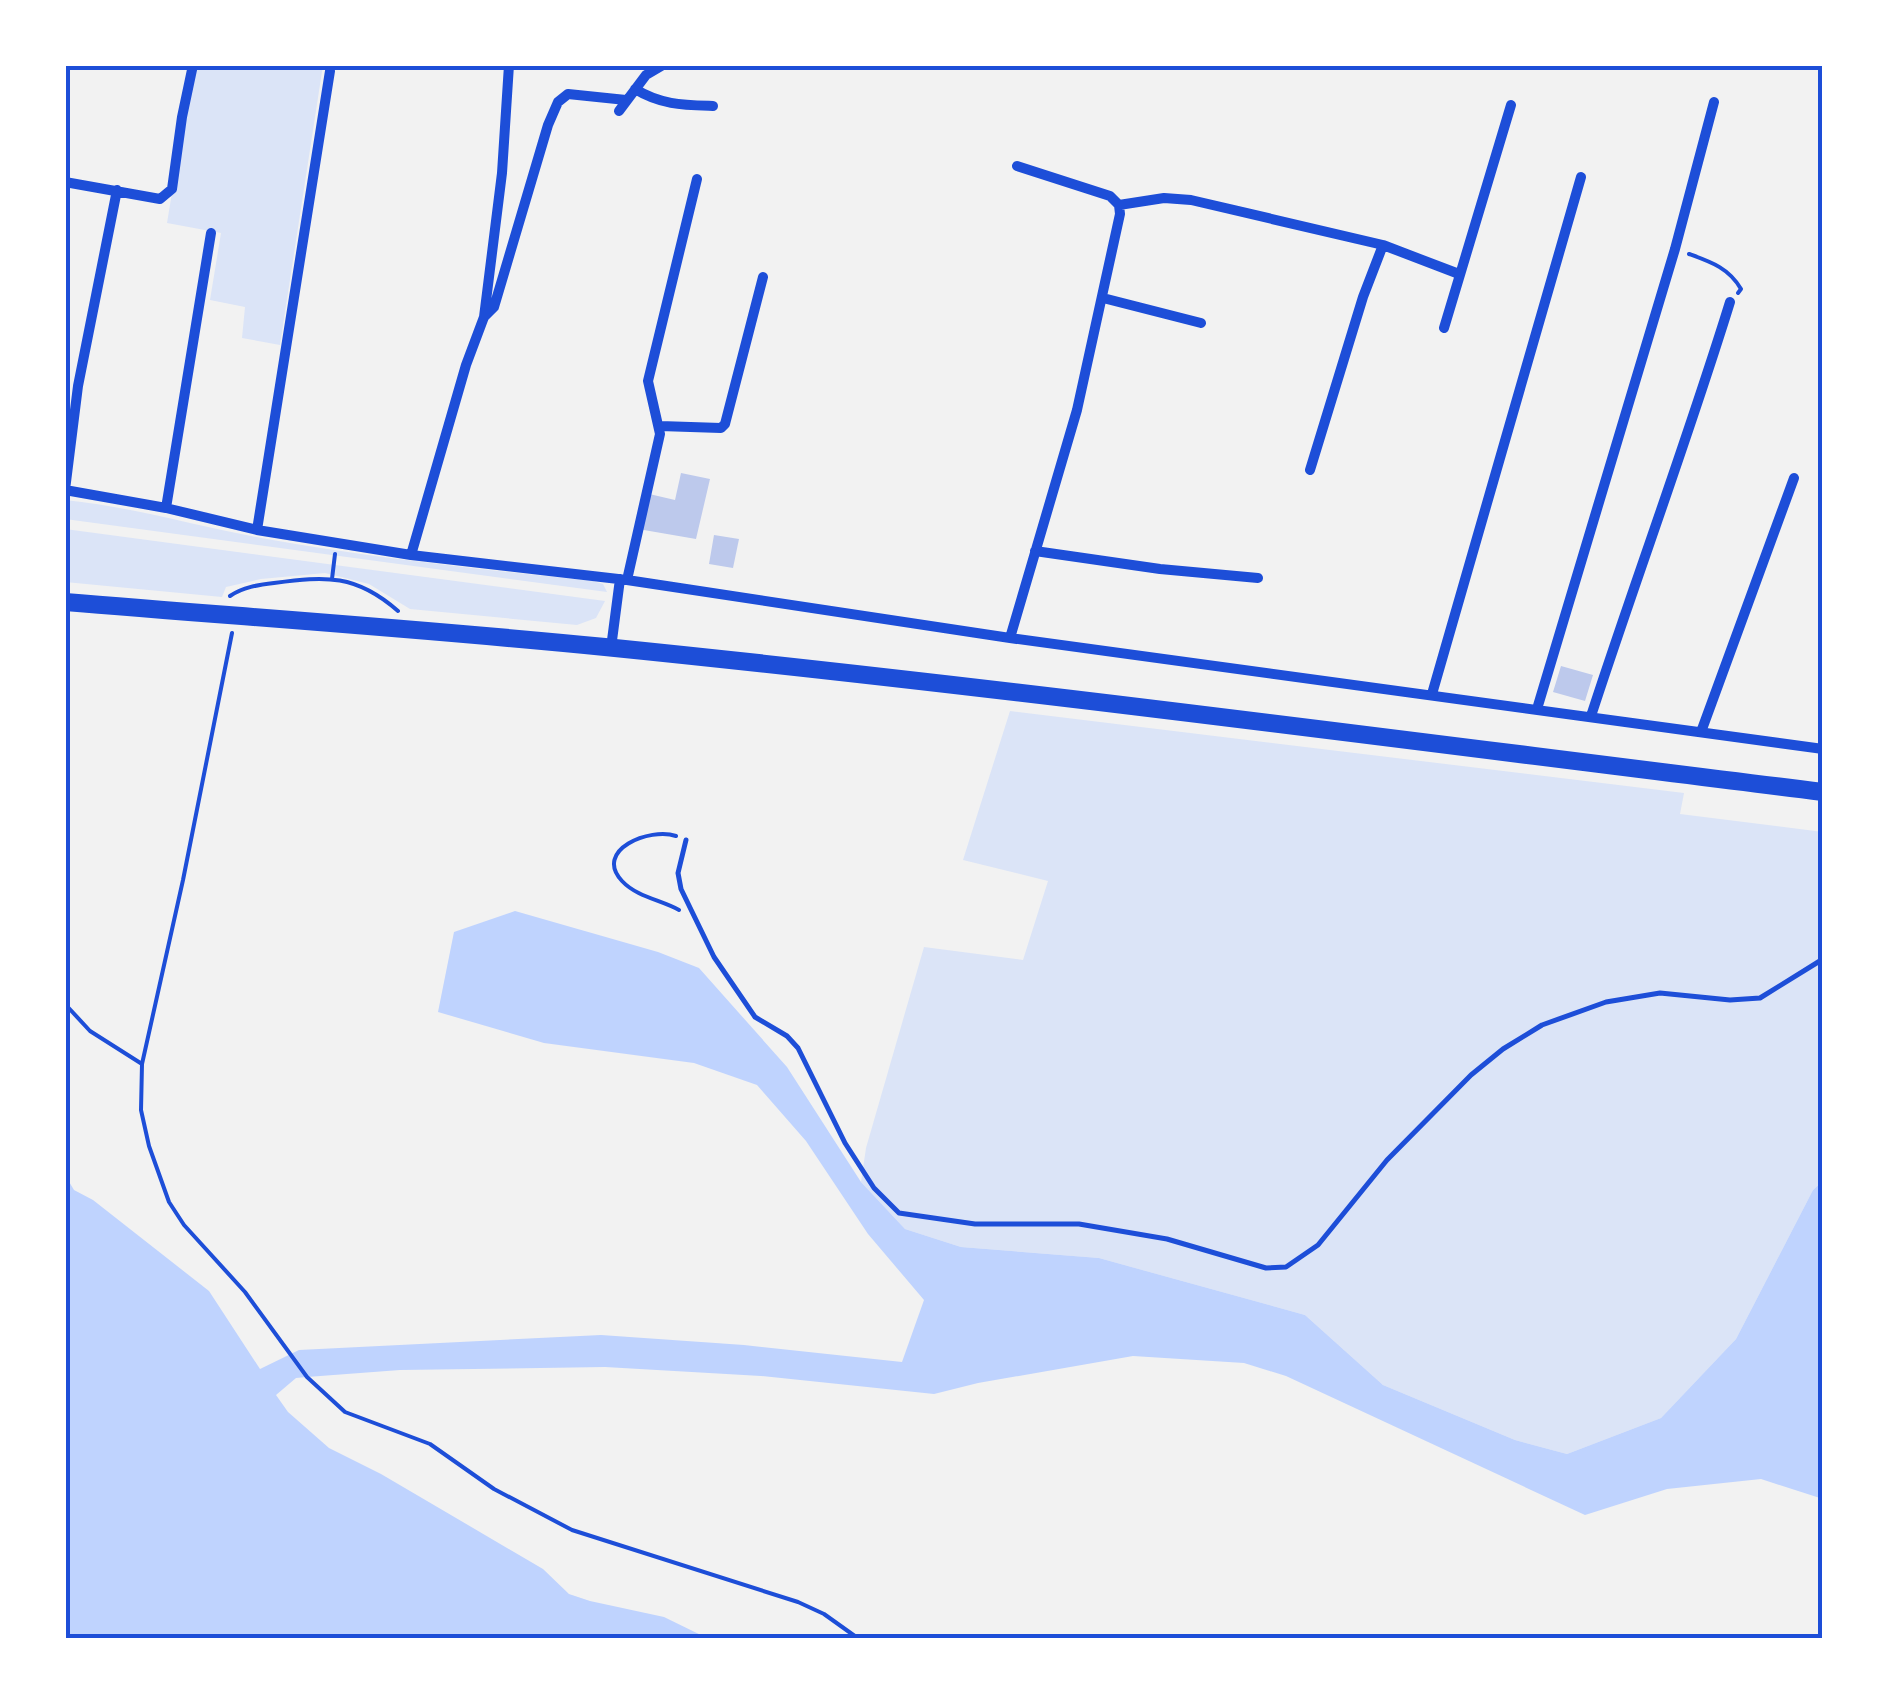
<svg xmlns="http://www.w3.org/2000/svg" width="1888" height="1704" font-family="'Nunito Sans',sans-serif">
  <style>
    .green { fill: #dbe4f7 }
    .water { fill: #bfd3fe }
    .building { fill: #bdc9ec }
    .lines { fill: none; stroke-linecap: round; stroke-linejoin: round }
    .path { stroke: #1d4ed8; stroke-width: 4 }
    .service { stroke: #1d4ed8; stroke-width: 5 }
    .minor { stroke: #1d4ed8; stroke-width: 10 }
    .primary { stroke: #1d4ed8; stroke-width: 18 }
    .neatline { fill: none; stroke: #1d4ed8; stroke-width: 4 }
  </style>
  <rect width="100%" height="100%" fill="#f2f2f2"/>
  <path class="green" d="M193 65H323L280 345 242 338 245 307 210 300 221 233 167 223Z
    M65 500C134 507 199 527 267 539 375 558 484 570 593 581L603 584 607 592 65 519Z
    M65 529 605 601 596 618 577 625 410 609 369 584 325 573 261 579 226 587 222 597 65 582Z
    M1010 711 1684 793 1680 814 1823 832V1181L1813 1190 1736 1339 1661 1418 1567 1454 1515 1440 1383 1385 1305 1315 1099 1258 961 1247 905 1229 861 1182 866 1148 924 947 1023 960 1048 881 963 860Z"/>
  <path class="water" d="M515 911 658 952 699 968 787 1067 861 1182 905 1229 961 1247 1099 1258 1305 1315 1383 1385 1515 1440 1567 1454 1661 1418 1736 1339 1813 1190 1823 1181V1499L1761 1479 1667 1489 1585 1515 1286 1376 1244 1363 1133 1356 978 1383 934 1394 761 1376 605 1367 400 1370 307 1377 296 1378 276 1395 288 1412 329 1448 381 1474 543 1569 569 1594 590 1601 664 1617 709 1639H65V1175L74 1190 93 1200 209 1291 260 1369 299 1350 601 1335 744 1345 902 1362 924 1300 868 1234 806 1141 757 1085 694 1063 544 1043 438 1012 454 932Z"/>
  <path class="building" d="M681 473 710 479 696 539 638 529 645 493 675 500Z
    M714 535 739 539 733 568 709 564Z
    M1561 666 1593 675 1585 701 1553 692Z"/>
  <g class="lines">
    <path class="path" d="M1689 254C1711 262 1729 268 1741 289L1738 293
      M332 579 335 554
      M230 596C243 587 258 585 274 583 326 576 356 574 398 611
      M232 633 183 880 142 1064 141 1110 149 1146 169 1202 184 1225 245 1292 307 1377 345 1412 430 1444 494 1489 572 1530 798 1602 824 1614 859 1639
      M676 836C650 827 593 850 622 881 637 897 661 900 679 910
      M65 1004 90 1031 142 1064"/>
    <path class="service" d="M686 840 678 873 681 889 714 957 755 1017 787 1036 798 1048 845 1143 874 1188 899 1213 975 1224H1079L1167 1239 1266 1268 1286 1267 1318 1245 1387 1160 1471 1075 1503 1049 1542 1025 1606 1002 1660 993 1730 1000 1760 998 1823 959"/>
    <path class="minor" d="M635 89C661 105 684 105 713 106
      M619 111 646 75 663 65
      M65 182 160 199 172 189 182 117 193 65
      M117 190 78 386 65 490 166 508 257 530 411 555 627 580 1010 638 1823 749
      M1119 205 1164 198 1191 200 1383 245 1363 297 1310 470
      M1383 245 1459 274
      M1103 298 1201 323
      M484 317 502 173 509 65
      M1444 328 1511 105
      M660 426 721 428 725 424 763 277
      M166 508 211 233
      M257 530 330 71
      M1035 551 1160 569 1258 578
      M411 555 466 365 484 317 494 307 548 125 558 102 568 94 626 100
      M627 580 660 434 648 381 697 179
      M1010 638 1077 410 1120 214 1119 205 1110 196 1017 166
      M611 648 620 579
      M1432 694 1581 177
      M1537 709 1675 249 1714 102
      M1591 716C1636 578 1687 441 1730 302
      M1701 732 1794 478"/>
    <path class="primary" d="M65 602C245 617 425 629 605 647 1012 688 1417 742 1823 792"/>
  </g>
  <rect width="1888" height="1704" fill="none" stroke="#ffffff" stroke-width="135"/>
  <rect x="68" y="68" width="1752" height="1568" class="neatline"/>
</svg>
